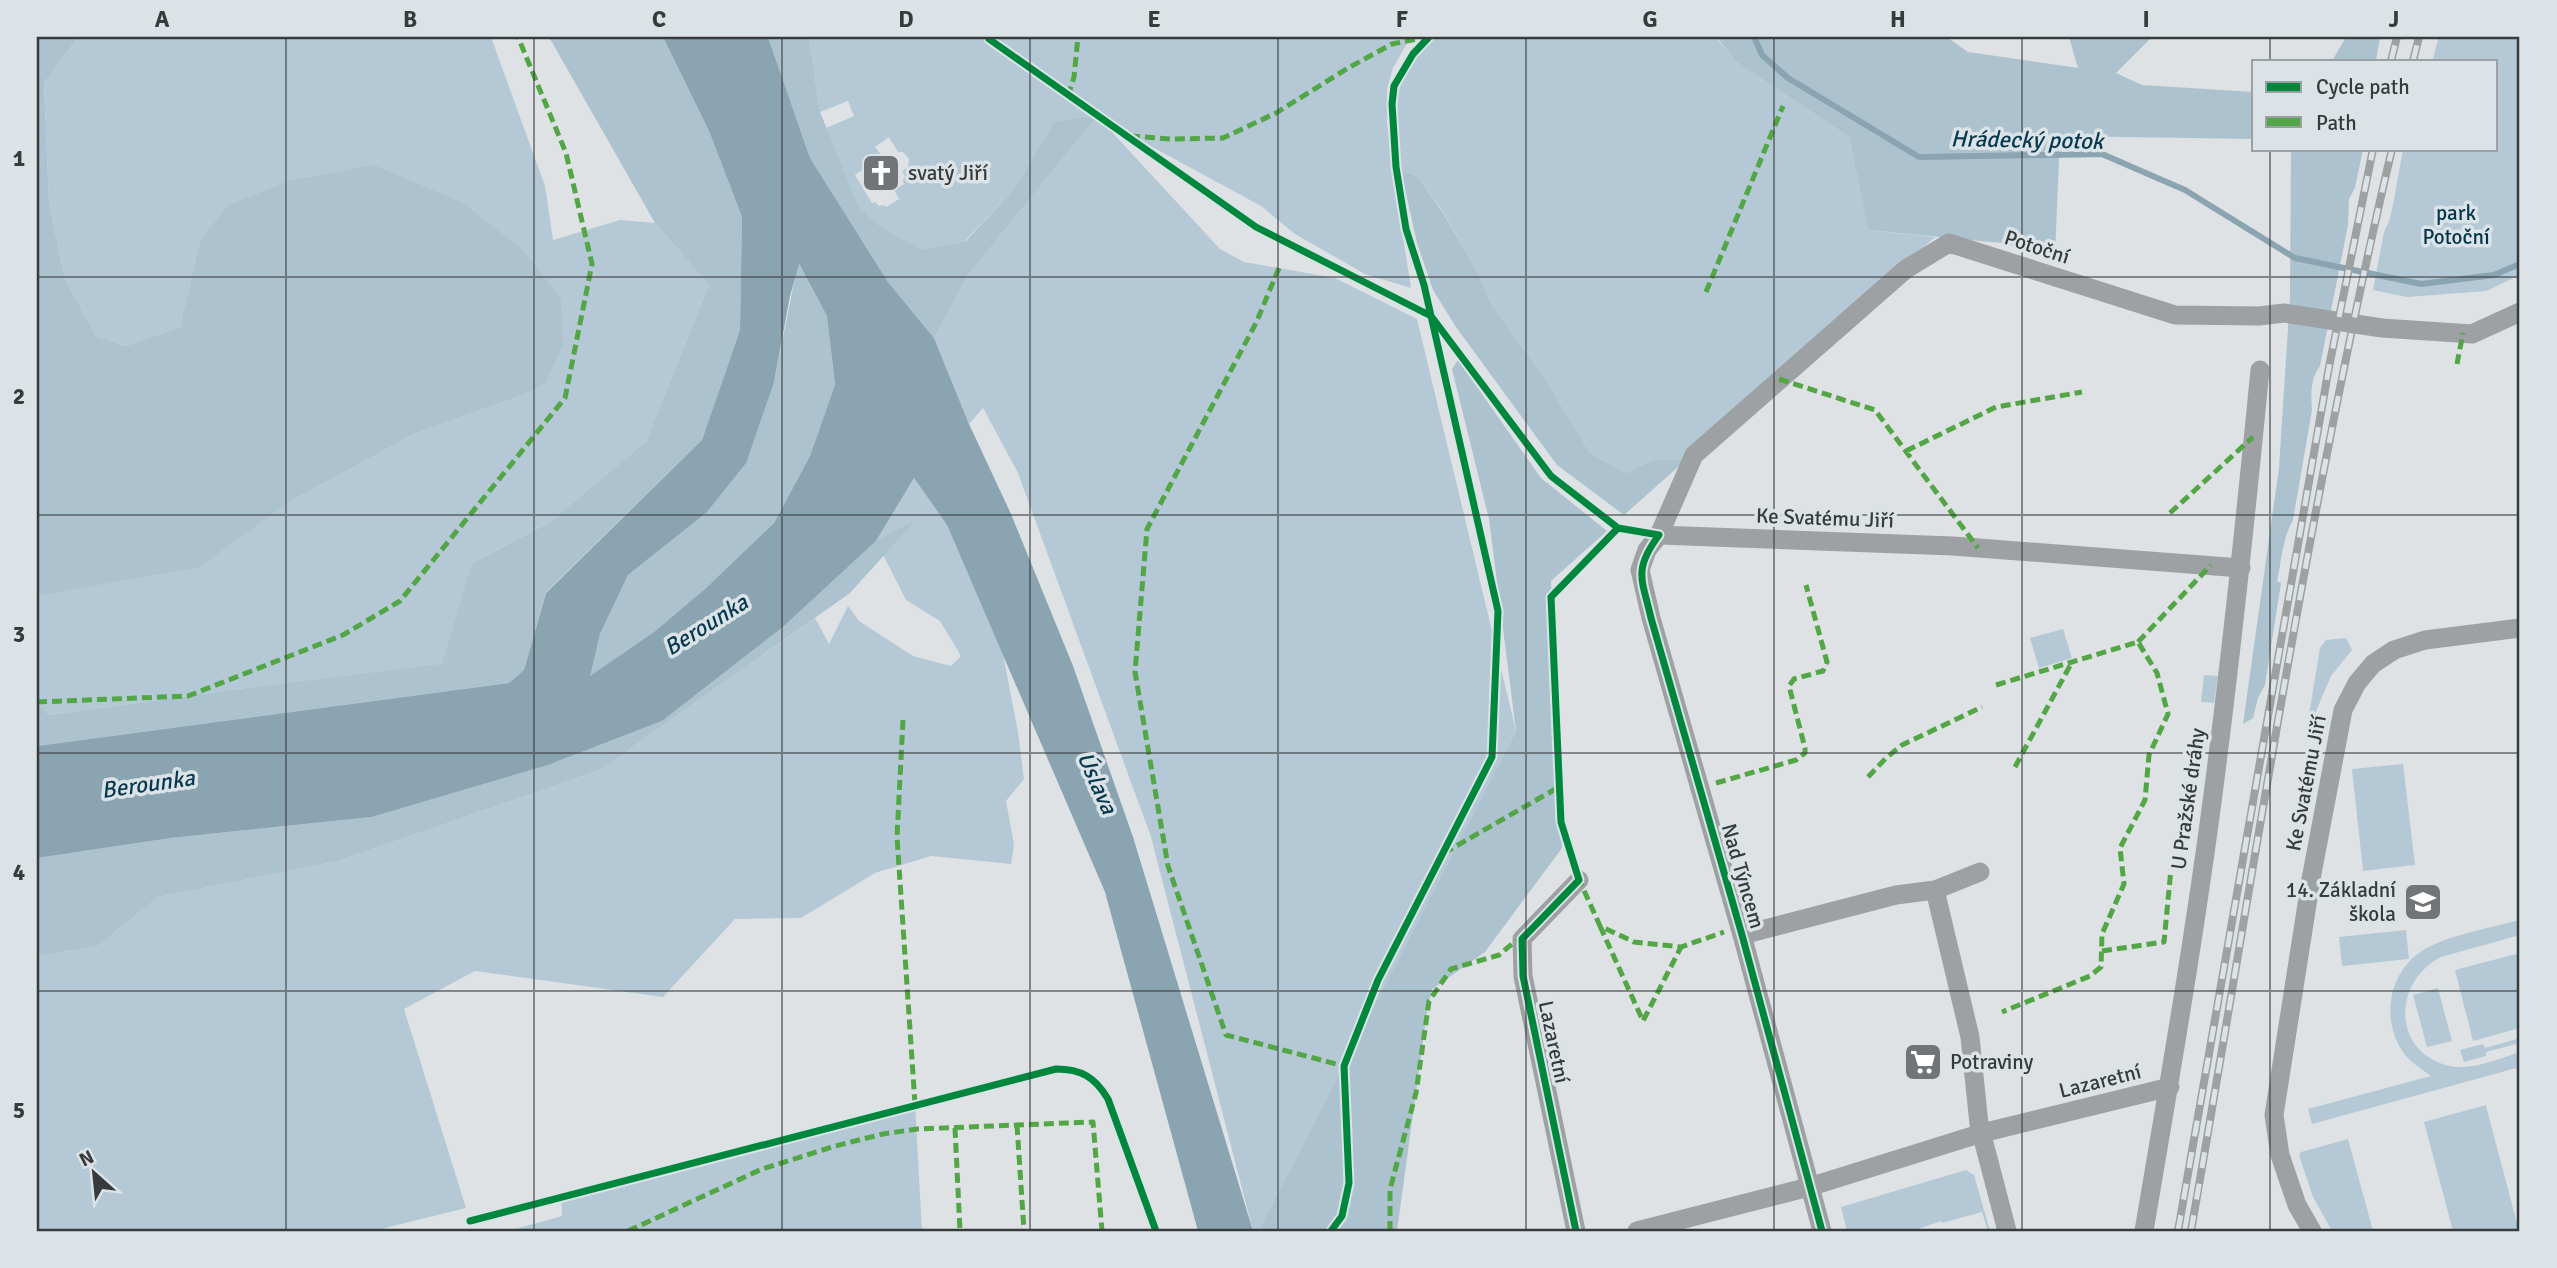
<svg xmlns="http://www.w3.org/2000/svg" width="2557" height="1268" font-family="Signika,sans-serif">
  <style>
    .green { fill: #b4c9d5; fill-rule: evenodd }
    .forest { fill: #acc2cf }
    .water { fill: #8aa4b2; fill-rule: evenodd }
    .lines { fill: none; stroke-linecap: round; stroke-linejoin: round }
    .stream { stroke: #8aa4b2; stroke-width: 6 }
    .street { stroke: #9da1a4; stroke-width: 19 }
    .rail-casing { stroke: #9da1a2; stroke-width: 8 }
    .rail { stroke: #dbe3e7; stroke-width: 5; stroke-dasharray: 16; stroke-linecap: butt }
    .quiet { stroke: #53a645; stroke-width: 5; stroke-dasharray: 10 5; stroke-linecap: butt }
    .cycleway-casing { stroke: #dbe3e7; stroke-width: 11 }
    .cycleway { stroke: #00873e; stroke-width: 7 }
    .grid { fill: none; stroke: #383b3c; stroke-width: 2; stroke-opacity: 0.55 }
    .labels { text-anchor: middle; dominant-baseline: central; stroke-width: 7; stroke-linejoin: round; paint-order: stroke }
    .poi-label { font-size: 21px; fill: #383b3c; stroke: #dbe3e7; text-anchor: start }
    .park-label { font-size: 21px; fill: #01354b; stroke: #dbe3e7 }
    .street-label { font-size: 21px; fill: #383b3c; stroke: #dbe3e7 }
    .water-label { font-size: 23px; font-style: italic; fill: #063950; stroke: #dbe3e7 }
    .neatline { fill: none; stroke: #383b3c; stroke-width: 2.5 }
    .grid-label { font-size: 23px; text-anchor: middle; font-weight: bold; fill: #383b3c }
  </style>
  <rect width="100%" height="100%" fill="#dee2e4"/>
  <path class="green" d="M78 37H491L545 186 553 240 620 220 655 223 709 285 646 441 550 522 471 564 442 665 253 687 49 715 37 703V596L199 566 291 501 416 433 528 393 545 384 200 240 180 327 126 346 96 336 65 279 49 203 44 83Z
    M809 37 1410 38 1393 68 1387 89V122L1395 187 1411 288 1365 274 1295 234 1261 206 1099 118 1220 249 1244 262 1335 278 1417 319 1516 731 1258 1231H1253L1151 837 1018 473 983 408 969 424 934 338 969 274 1096 117 1054 121 1015 188 965 241 920 251 879 225 859 207 826 128 854 116 848 101 820 112ZM889 137 898 152H903L909 159 908 167 902 171 905 176 903 181 904 184 894 190 899 199 886 207 884 205 879 206 875 202 872 203 855 175 882 156 875 147Z
    M1435 37H1716L1736 62 1849 137 1868 230 1935 237 1686 460H1653L1626 473 1590 453 1546 380 1491 304 1476 269 1445 215 1417 176 1401 171C1400 144 1392 100 1404 76 1412 61 1424 49 1435 37Z
    M2439 37H2520V275L2486 291 2407 297 2373 290 2384 232 2389 221 2393 205 2403 149H2496V61H2432Z
    M914 478 947 525 1003 654 1018 732 1024 779 1006 801 1014 845 1011 864 931 856 875 873 801 918 735 919 663 997 475 971 404 1009 466 1208 373 1231H37V956L98 946 158 897 338 861 600 770 815 618 829 644 848 606 859 621 913 656 951 666 961 656 940 621 906 600 876 541Z
    M2063 629 2072 658 2039 668 2030 638Z
    M2346 638 2352 650 2331 676 2314 716 2329 720 2327 731 2307 727 2320 648 2326 640Z
    M2204 675 2218 676 2214 703 2201 702Z
    M2403 764 2415 865 2363 871 2352 769Z
    M2520 920V935L2441 957C2394 981 2391 1049 2446 1065 2470 1072 2497 1059 2520 1052V1067L2312 1124 2308 1109 2431 1076C2423 1070 2413 1064 2406 1056 2380 1024 2387 973 2422 951 2444 936 2493 927 2520 920Z
    M2406 930 2409 959 2342 966 2339 937Z
    M2520 953V1028L2473 1041 2455 970Z
    M2438 988 2452 1041 2427 1047 2413 995Z
    M2520 1038V1043L2486 1052V1056L2464 1062 2460 1050 2483 1044 2485 1048Z
    M915 1104 922 1231H508L562 1216 561 1197Z
    M2486 1105V1106L2519 1231H2453L2424 1122Z
    M2348 1139 2373 1231H2332L2313 1197 2299 1155 2301 1152Z
    M1966 1170 1974 1175 1990 1231H1988L1982 1212 1942 1223 1941 1221 1912 1231H1847L1841 1207Z"/>
  <path class="forest" d="M37 37H78L44 83 49 203 65 279 96 336 126 346 180 327 200 240 229 205 289 181 374 165 463 203 524 251 561 299 563 344 545 384 528 393 416 433 291 501 199 567 37 596Z
    M549 37H663L709 131 742 217 740 330 702 440 546 592 524 670 509 683 37 746V703L49 715 253 687 442 664 471 564 550 522 646 441 709 285 655 223Z
    M768 37H809L820 112 859 207 879 225 920 250 966 241 1015 188 1054 121 1097 116 969 274 934 338 888 282 810 158Z
    M1717 37H1947L1968 52 2078 68 2069 37H2152L2116 73 2142 85 2254 92V139L2060 136 2055 255 2001 243 1868 230 1849 137 1736 62Z
    M2346 37H2380L2376 61H2332Z
    M2291 149H2363L2355 188 2349 199 2348 225 2320 366C2310 380 2311 394 2312 410L2293 520C2282 540 2282 559 2277 581L2281 583 2265 685 2258 698 2253 718 2243 724 2279 468 2290 297Z
    M1401 171 1417 176 1445 216 1476 269 1491 304 1546 380 1590 453 1626 473 1653 460H1686L1624 515 1557 465 1456 327 1433 290 1417 243Z
    M798 263 827 316 835 386 810 456 774 523 705 589 654 632 589 677 600 634 628 575 706 513 774 382Z
    M1458 360 1541 478 1607 531 1551 581 1562 848 1485 952 1432 989 1427 1012 1397 1231H1258L1516 731 1489 519 1452 369Z
    M916 520 850 593 600 770 338 861 158 897 98 946 37 956V858L171 838 372 817 548 765 662 721 783 627 876 541Z"/>
  <path class="water" d="M663 37H768L810 158 888 282 934 338 969 424 1011 514 1073 666 1133 837 1253 1231H1198L1105 892 947 525 914 478 876 541 783 627 662 721 548 765 372 817 171 838 37 858V746L509 683 524 670 546 593 702 440 740 330 742 217 709 131ZM799 264 827 316 835 385 810 456 774 523 705 589 654 632 590 676 600 634 628 575 706 513 746 463 774 382 790 296Z"/>
  <g class="lines">
    <path class="stream" d="M1754 37 1762 55 1788 78 1919 157 2102 154 2185 190 2295 258 2421 284 2494 275 2520 264"/>
    <path class="street" d="M1659 535 1953 546 2241 568
      M1935 890 1970 1037 1979 1124 2007 1231
      M1742 935 1896 895 1935 890 1980 872
      M1576 1231 1523 976 1522 939 1579 880
      M1637 1231 1809 1187 1982 1133 2170 1087
      M1822 1231 1742 935 1651 618 1640 570 1647 550 1659 535 1694 455 1906 269 1949 243 2175 315 2259 316 2284 313 2382 328 2472 334 2520 312
      M2144 1231C2168 1089 2193 946 2212 802 2231 658 2246 514 2260 370
      M2312 1231 2297 1205 2280 1155 2274 1115 2311 879 2343 710 2357 683 2373 664 2394 650 2425 640 2520 628"/>
    <defs>
      <path id="rail" d="M2391 61 2397 37
        M2413 61 2419 37
        M2178 1231 2329 367 2373 149
        M2191 1231C2254 870 2308 506 2392 149"/>
    </defs>
    <use href="#rail" class="rail-casing"/>
    <use href="#rail" class="rail"/>
    <path class="quiet" d="M1068 96 1074 77 1078 37
      M1130 136 1171 139 1223 138 1276 113 1348 68 1392 44 1427 37
      M1279 268 1256 323 1147 529 1135 672 1168 866 1226 1035 1344 1066
      M1706 292 1783 106
      M2457 364 2463 333
      M1779 379 1875 410 1978 548
      M1906 451 1996 407 2082 392
      M2170 513 2253 437
      M2138 642 2211 565
      M1996 685 2138 642 2157 673 2168 714 2149 755 2145 800 2120 848 2124 884 2102 934 2101 967 2090 976 2002 1012
      M37 702 188 696 343 635 400 601 565 398 592 264 566 153 518 37
      M903 720 897 837 915 1104
      M2015 767 2072 662
      M1868 777 1886 758 1902 745 1982 707
      M1716 783 1796 760 1805 753V748L1789 686 1794 679 1823 671 1827 662 1806 585
      M1444 853 1559 787
      M1578 877 1600 926 1634 942 1681 947 1724 932
      M1600 926 1643 1021 1681 947
      M2102 951 2164 942 2171 869
      M1017 1125 1024 1231
      M955 1128 960 1231
      M628 1231 762 1169 835 1146 883 1134 917 1129 1093 1122 1102 1231
      M1390 1231V1189L1416 1093 1429 1001 1451 969 1499 955 1513 943 1522 939"/>
    <defs>
      <path id="cycleway" d="M989 39 1256 227 1431 316 1551 476 1618 528 1659 535C1633 570 1642 579 1651 618L1742 935 1822 1231
        M470 1221 1056 1069C1081 1069 1095 1077 1108 1099L1156 1231
        M1331 1231 1342 1216 1349 1183 1344 1066 1378 980 1492 757 1498 611 1424 285 1406 229 1396 167 1392 104 1394 86 1413 54 1429 37
        M1576 1231 1523 976 1522 939 1579 880 1561 822 1551 597 1618 528"/>
    </defs>
    <use href="#cycleway" class="cycleway-casing"/>
    <use href="#cycleway" class="cycleway"/>
  </g>
  <path class="grid" d="M286 37V1231M534 37V1231M782 37V1231M1030 37V1231M1278 37V1231M1526 37V1231M1774 37V1231M2022 37V1231M2270 37V61M2270 149V1231M37 277H2520M37 515H2520M37 753H2520M37 991H2520"/>
  <defs>
    <symbol id="church-square" viewBox="-11 -11 22 22"><rect x="-9" y="-9" width="18" height="18" rx="4" fill="#727577" stroke="#dbe3e7"/><path d="M-1.2-6h2.4v3.5h3.3v2.4h-3.3V6h-2.4V-.1h-3.3v-2.4h3.3Z" fill="#fff"/></symbol>
    <symbol id="school-square" viewBox="-11 -11 22 22"><rect x="-9" y="-9" width="18" height="18" rx="4" fill="#727577" stroke="#dbe3e7"/><path d="M0-5L7-2L0 1L-7-2ZM-4 1L0 2.5L4 1V4Q0 6-4 4Z" fill="#fff"/></symbol>
    <symbol id="supermarket-square" viewBox="-11 -11 22 22"><rect x="-9" y="-9" width="18" height="18" rx="4" fill="#727577" stroke="#dbe3e7"/><path d="M-6-5.5h2.5l.6 2H6L4.5 2H-2.5L-4.4-4H-6ZM-1.5 3.2a1.3 1.3 0 1 0 .1 0ZM3 3.2a1.3 1.3 0 1 0 .1 0Z" fill="#fff"/></symbol>
  </defs>
  <g fill-rule="evenodd">
    <use href="#church-square" x="859" y="151" width="44" height="44"/>
    <use href="#school-square" x="2401" y="880" width="44" height="44"/>
    <use href="#supermarket-square" x="1901" y="1040" width="44" height="44"/>
  </g>
  <g class="labels">
    <g class="poi-label">
      <text x="908" y="173">svatý Jiří</text>
      <text x="2396" y="890" text-anchor="end">14. Základní<tspan x="2396" dy="24">škola</tspan></text>
      <text x="1950" y="1062">Potraviny</text>
    </g>
    <g class="park-label">
      <text x="2456" y="213">park<tspan x="2456" dy="24">Potoční</tspan></text>
    </g>
    <g class="street-label">
      <text transform="translate(2037 247) rotate(18)">Potoční</text>
      <text transform="translate(1825 518) rotate(2)">Ke Svatému Jiří</text>
      <text transform="translate(2306 783) rotate(-79)">Ke Svatému Jiří</text>
      <text transform="translate(2188 799) rotate(-82)">U Pražské dráhy</text>
      <text transform="translate(1743 876) rotate(74)">Nad Týncem</text>
      <text transform="translate(1554 1042) rotate(78)">Lazaretní</text>
      <text transform="translate(2100 1081) rotate(-14)">Lazaretní</text>
    </g>
    <g class="water-label">
      <text transform="translate(2027 140) rotate(1)">Hrádecký potok</text>
      <text transform="translate(706 625) rotate(-32)">Berounka</text>
      <text transform="translate(1097 783) rotate(66)">Úslava</text>
      <text transform="translate(148 784) rotate(-8)">Berounka</text>
    </g>
  </g>
  <rect width="2557" height="1268" fill="none" stroke="#dbe3e7" stroke-width="77"/>
  <rect x="2252" y="60" width="245" height="91" fill="#dbe3e7" stroke="#9aa0a3" stroke-width="2"/>
  <rect x="2266" y="82" width="35" height="10" fill="#00873e" stroke="#9aa0a3" stroke-width="2"/>
  <text x="2316" y="94" font-size="21" fill="#383b3c">Cycle path</text>
  <rect x="2266" y="117" width="35" height="10" fill="#53a645" stroke="#9aa0a3" stroke-width="2"/>
  <text x="2316" y="130" font-size="21" fill="#383b3c">Path</text>
  <g transform="translate(94 1173) rotate(333)" stroke="#dbe3e7" stroke-width="5" paint-order="stroke">
  <path d="M0-5L12 26L0 18L-12 26Z" fill="#383b3c"/>
  <text y="-10" font-size="19" font-weight="bold" text-anchor="middle" fill="#383b3c">N</text>
  </g>
  <rect x="38" y="38" width="2480" height="1192" class="neatline"/>
  <g class="grid-label">
    <text x="162" y="27">A</text>
    <text x="410" y="27">B</text>
    <text x="659" y="27">C</text>
    <text x="906" y="27">D</text>
    <text x="1154" y="27">E</text>
    <text x="1402" y="27">F</text>
    <text x="1650" y="27">G</text>
    <text x="1898" y="27">H</text>
    <text x="2146" y="27">I</text>
    <text x="2394" y="27">J</text>
    <text x="19" y="166">1</text>
    <text x="19" y="404">2</text>
    <text x="19" y="642">3</text>
    <text x="19" y="880">4</text>
    <text x="19" y="1118">5</text>
  </g>
</svg>
